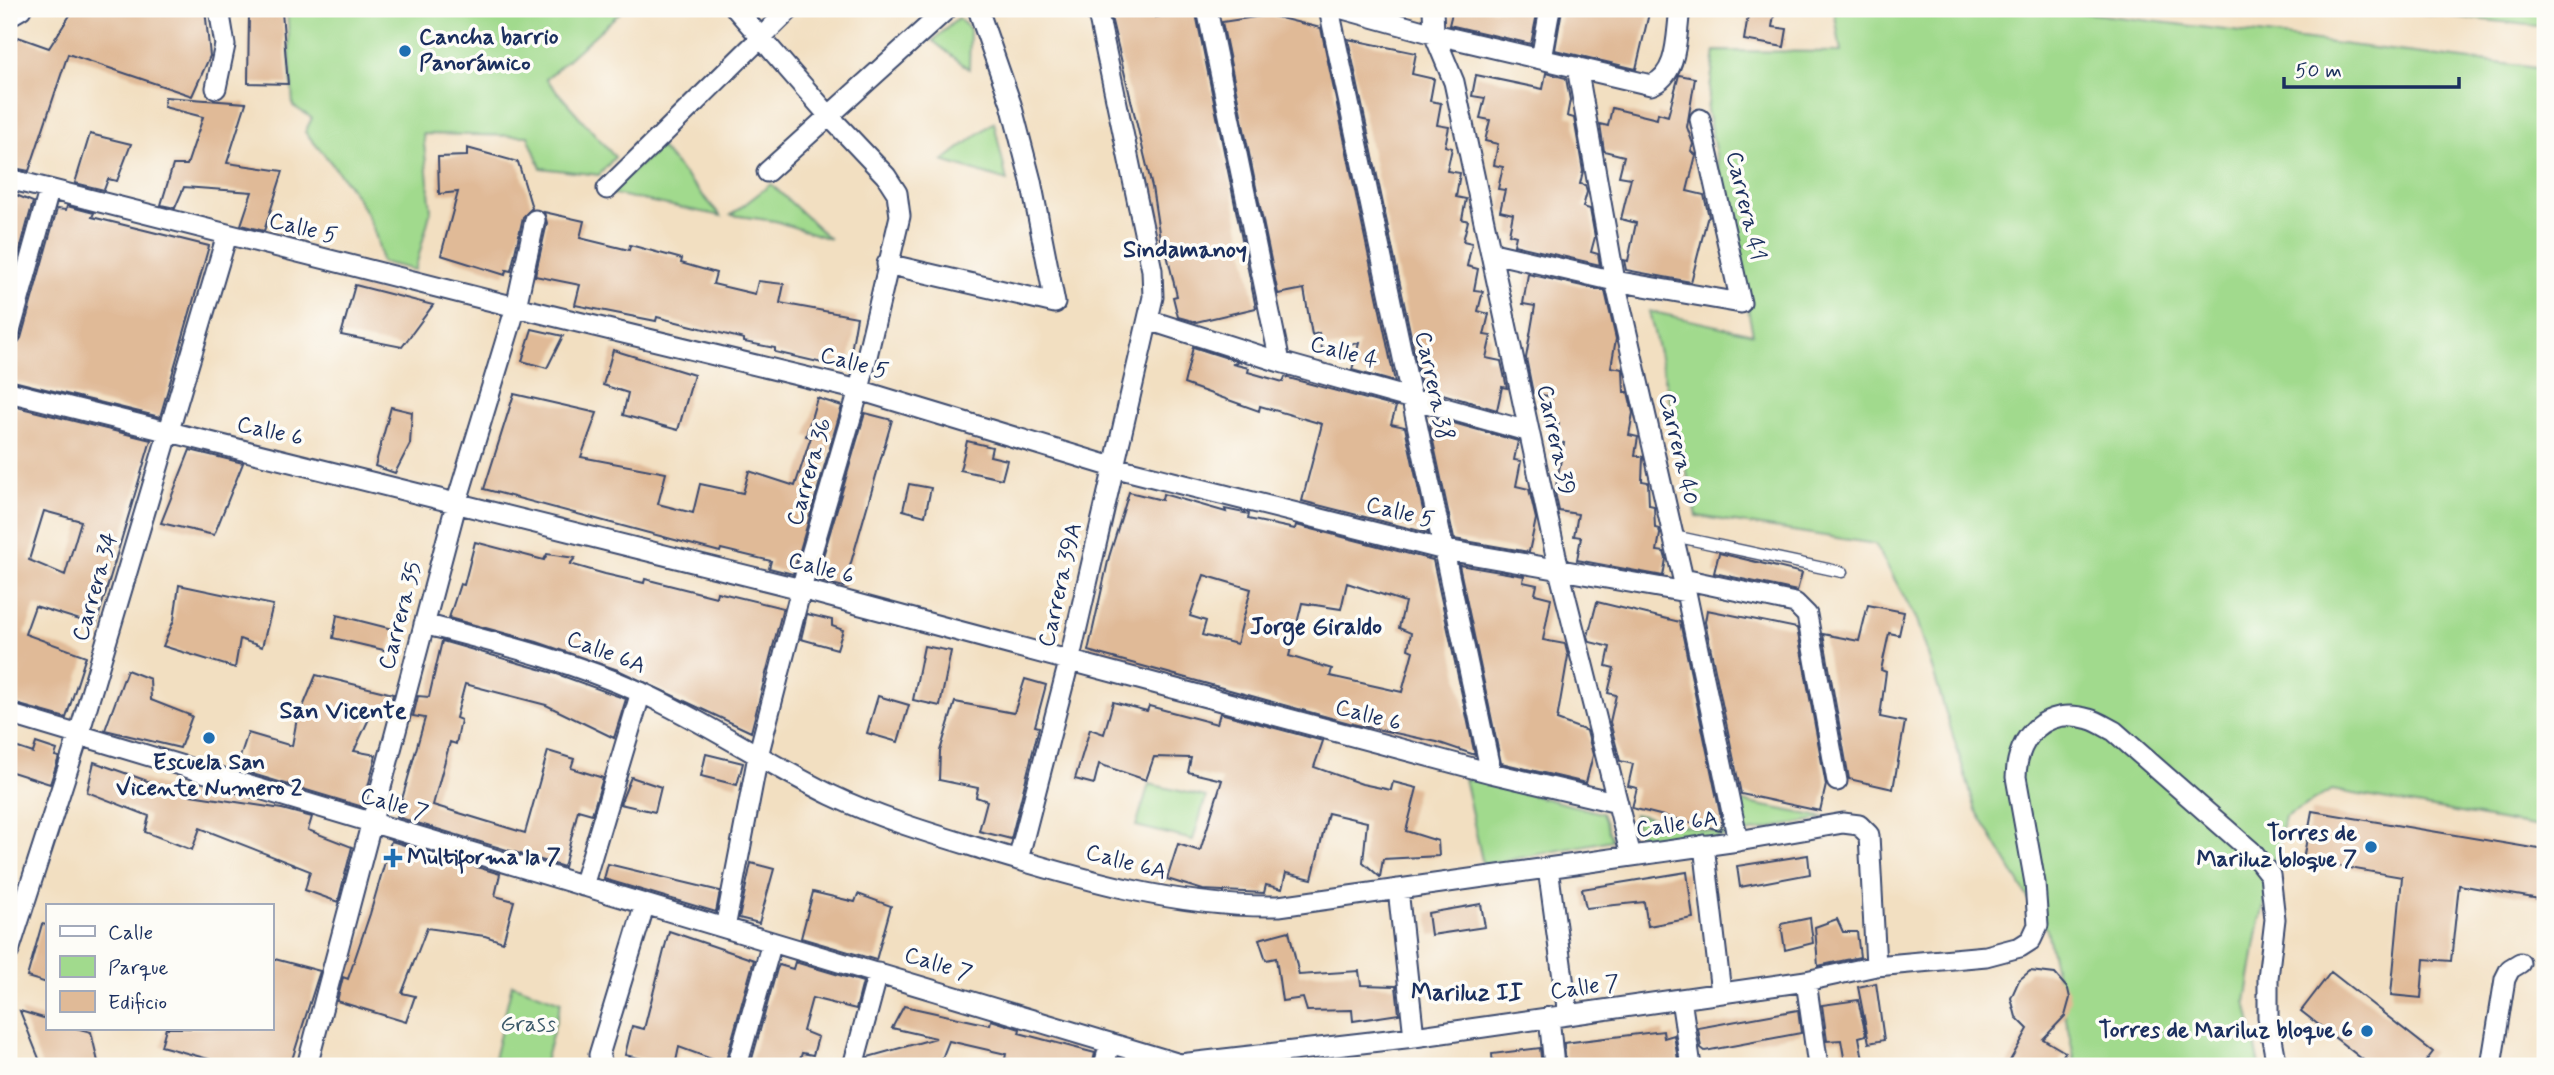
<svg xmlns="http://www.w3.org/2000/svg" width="2554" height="1075" font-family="Mynerve,sans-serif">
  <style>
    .green { fill: #a1da8d; stroke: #5e8476; stroke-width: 2 }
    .building { fill: #e0ba97; fill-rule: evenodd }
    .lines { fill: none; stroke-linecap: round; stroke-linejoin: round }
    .lane-casing { stroke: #3b496d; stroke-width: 13 }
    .street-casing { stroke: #3b496d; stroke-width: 23 }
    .lane { stroke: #fff; stroke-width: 10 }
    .street { stroke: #fff; stroke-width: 19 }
    .poi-dot { fill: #1f6fb2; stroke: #fdfcf7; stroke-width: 2.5 }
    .labels { text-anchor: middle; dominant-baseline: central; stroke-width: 7; stroke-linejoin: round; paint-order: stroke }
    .poi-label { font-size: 23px; font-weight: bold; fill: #1b2f5e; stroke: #fdfcf7; text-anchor: start }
    .street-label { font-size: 23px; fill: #1b2f5e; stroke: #fdfcf7 }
    .park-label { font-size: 23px; fill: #3c5a6a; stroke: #fdfcf7 }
    .neighbourhood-label { font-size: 24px; font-weight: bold; fill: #1b2f5e; stroke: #fdfcf7 }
  </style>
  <rect width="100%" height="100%" fill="#fdfcf7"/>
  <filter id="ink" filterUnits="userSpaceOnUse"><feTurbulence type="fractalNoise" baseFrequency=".0143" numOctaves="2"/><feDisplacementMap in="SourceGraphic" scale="14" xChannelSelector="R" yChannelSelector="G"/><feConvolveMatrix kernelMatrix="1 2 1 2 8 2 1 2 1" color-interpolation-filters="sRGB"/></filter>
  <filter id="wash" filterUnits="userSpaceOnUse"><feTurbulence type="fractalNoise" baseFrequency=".00686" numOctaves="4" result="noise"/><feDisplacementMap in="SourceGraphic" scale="28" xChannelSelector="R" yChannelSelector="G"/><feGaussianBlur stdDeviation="1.57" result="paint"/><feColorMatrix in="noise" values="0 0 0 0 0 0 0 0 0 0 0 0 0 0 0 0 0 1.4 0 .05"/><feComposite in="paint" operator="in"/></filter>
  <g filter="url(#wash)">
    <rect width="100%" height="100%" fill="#f2dfc1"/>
    <path class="green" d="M287 9H624L546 79 615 157 599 175 541 168 528 136 423 134 431 210 415 270 381 262C377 211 337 170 305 132L312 118 293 106Z
      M1834 9H2053L2545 69V828L2332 790 2285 817 2258 930 2246 1002 2260 1066H2076L2047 930 1976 810 1917 620 1875 544 1697 516 1649 311 1753 334 1707 111 1715 51 1841 52Z
      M2386 9H2545V27Z
      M958 18 970 29 969 69 933 41Z
      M994 122 1007 181 943 161Z
      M660 147 721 216 608 193Z
      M771 184 830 239 775 221 731 215Z
      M1464 778 1602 813 1612 840 1483 865Z
      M1149 784 1206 797 1193 840 1136 826Z
      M1737 801 1826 818 1745 833Z
      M1634 814 1731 836 1641 849Z
      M512 984 561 1002 544 1066 494 1059Z"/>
    <g id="blocks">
      <path class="building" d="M74 9H205L210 56 192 96 68 54 29 171 9 167V47L18 37 49 48Z
        M1109 9H1154L1156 17 1195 9 1256 308 1196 322 1178 317 1173 297 1177 296 1163 238 1160 239 1152 187Z
        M1453 9H1538L1531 44 1449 25Z
        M1562 9H1650L1636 69 1555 50Z
        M1749 9H1775L1772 27 1787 29 1784 47 1744 40Z
        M282 12 288 84 248 83 249 14Z
        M1268 15 1321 28 1395 382 1352 370 1359 343 1322 349 1319 333 1312 335 1304 289 1278 294 1222 22Z
        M1348 39 1416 53 1412 74 1434 79 1430 101 1441 103 1437 125 1449 127 1445 146 1452 148 1447 171 1460 173 1456 197 1466 199 1462 219 1468 221 1463 241 1472 243 1467 266 1478 269 1474 290 1483 291 1478 311 1489 314 1484 335 1491 336 1486 358 1501 361 1507 388 1502 387 1497 410 1422 388Z
        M1546 73 1566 78 1570 100 1567 116 1574 118 1583 171 1580 184 1585 185 1587 192 1583 207 1590 209 1595 237 1591 252 1598 254 1600 265 1514 245 1516 236 1509 234 1513 214 1500 211 1505 190 1498 189 1503 167 1494 165 1498 144 1485 141 1490 120 1480 118 1485 98 1472 96 1476 75 1543 89Z
        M1679 75 1695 78 1687 127 1693 144 1691 151 1696 155 1687 191 1704 195 1709 217 1707 219 1691 282 1626 270 1624 260 1628 261 1636 223 1621 219 1631 178 1619 176 1624 156 1604 151 1600 124 1608 126 1612 108 1657 119 1658 113 1668 116Z
        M165 97 246 103 227 163 283 171 264 231 241 225 252 192 184 187 175 208 161 205 173 165H187L203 117 164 107Z
        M90 134 131 144 117 181 108 179 104 190 75 183Z
        M467 148 518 162 532 208 523 217 511 271 506 270 505 275 441 255 458 192 439 194 438 157 467 156Z
        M9 192 33 202 9 290Z
        M67 206 94 213 92 217 209 246 160 417 9 380V347L17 344 21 338 57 209 66 210Z
        M544 212 584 221 580 238 629 250 630 245 682 259 681 263 716 273 713 284 755 294 758 281 784 284 780 303 857 317 848 369 775 352V348L744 342V339L657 317 656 321 575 305 580 285 535 276 547 223Z
        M1528 274 1605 291 1616 339 1611 367 1623 369 1624 392H1628L1633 413 1629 435 1638 437 1635 455 1643 457 1642 481 1648 482 1649 505 1654 506 1655 528 1659 529 1660 534 1657 551 1664 552 1666 559 1663 576 1577 560 1581 537 1574 536 1578 514 1559 511 1555 492 1564 443 1556 441 1559 423 1547 421 1552 397 1533 393 1526 358 1535 306 1523 304Z
        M355 285 433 305 402 347 341 335Z
        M532 329 563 336 547 368 522 361Z
        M1193 347 1240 362 1232 364 1249 368 1248 372 1283 382 1285 377 1396 407 1391 424 1405 427 1428 533 1302 501 1322 424 1260 406 1259 411 1184 384Z
        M613 350 694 375 678 430 623 415 628 393 603 385Z
        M514 394 597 413 581 457 666 473 658 504 693 513 700 484 743 493 749 471 795 486 811 437 806 436 817 398 842 406 793 574 769 568 771 561 721 549 720 552 484 489Z
        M9 405 151 440 96 625 35 606 25 634 86 656 66 718 9 702ZM44 511 81 521 65 575 29 560Z
        M391 407 412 412 410 444 395 473 375 466Z
        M865 413 892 420 844 587 816 580Z
        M1432 417 1518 441 1514 460 1521 461 1516 486 1529 489 1536 519 1529 552 1454 539 1430 427Z
        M967 441 992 447 990 456 1007 460 1002 479 960 470Z
        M190 450 243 463 214 535 161 523Z
        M909 484 931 488 925 516 903 510Z
        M1129 492 1162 500 1163 494 1226 512 1225 509 1249 514 1248 519 1295 529 1296 525 1433 560 1475 755 1437 742 1353 724 1088 651 1109 557ZM1204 575 1251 589 1237 644 1202 635 1206 621 1190 616ZM1347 583 1405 602 1399 628 1411 633 1408 649 1413 651 1402 692 1330 676 1332 669 1289 656 1302 603 1341 609Z
        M475 542 544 560 547 554 575 558 570 564 605 574 644 583 645 579 716 597 717 592 783 608 751 732 618 670 537 642 449 618 460 584 464 585Z
        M1719 553 1802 573 1797 591 1714 573Z
        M1459 565 1524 576 1523 582 1537 585 1535 594 1551 598 1543 640 1565 644 1568 656 1557 720 1587 731 1593 755 1586 783 1501 763Z
        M179 585 273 605 262 647 240 639 235 668 163 646 174 620Z
        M1597 602 1680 622 1722 823 1720 830 1632 808 1637 788 1628 786 1633 764 1620 761 1610 722 1616 695 1608 693 1614 668 1606 666 1610 647 1590 642 1588 636Z
        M1868 605 1904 612 1899 635 1889 633 1881 670 1886 672 1880 717 1905 722 1893 789 1849 779 1823 634 1859 641Z
        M1707 610 1797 628 1826 785 1820 811 1741 794 1705 622Z
        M807 614 832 620V626L843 630 837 649 801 639Z
        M337 615 396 630 388 651 333 638Z
        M442 641 557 674 626 699 614 738 546 705 465 684 456 718 461 720 456 744 450 742 433 805 525 833 548 751 574 759 571 768 603 778 592 814 578 810 564 867 397 817 425 718 413 716 418 696 429 697Z
        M924 646 951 651 940 706 913 700Z
        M127 670 150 679 151 700 192 716 180 748 105 730Z
        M316 675 393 694 389 711 374 708 354 751 376 755 363 807 236 769 248 733 292 746 299 707H303Z
        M1025 679 1046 685 1035 726 1039 727 1011 839 979 831 987 801 976 797 978 788 939 780 940 751 955 702 1014 713Z
        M878 696 909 705 898 742 867 733Z
        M1113 702 1147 711 1149 706 1217 724 1220 713 1323 741 1314 767 1362 784 1391 790 1393 782 1417 788 1406 831 1438 841 1439 856 1383 859 1380 877 1363 862 1367 822 1328 813 1312 879 1286 873 1282 889 1266 885 1264 893 1203 890 1167 879 1178 844 1200 851 1222 780 1188 772 1191 758 1154 757 1146 780 1099 764 1094 784 1075 779 1090 729 1104 734Z
        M36 743 57 750 55 756 59 757 50 784 9 771V745L33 753Z
        M706 754 743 763 737 785 701 776Z
        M94 762 184 794 282 809 312 817 308 830 352 847 338 902 305 890 310 871 200 828 192 850 145 832 149 816 87 792Z
        M631 777 661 787 655 812 620 804Z
        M2312 811 2545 850V900L2459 885 2451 961 2424 959 2421 998 2391 995 2402 877 2303 860Z
        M391 841 500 874 495 896 514 901 503 942 485 936 427 928 402 993 415 996 406 1022 337 1001 343 977 348 979 370 914Z
        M1808 855 1810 874 1740 887 1737 866Z
        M751 863 774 869 759 923 739 918Z
        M608 864 720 891 716 912 604 879Z
        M1687 872 1693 918 1648 926 1644 902 1586 908 1582 889Z
        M813 892 855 902 858 894 891 906 876 960 801 938Z
        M1481 904 1485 927 1431 935 1428 913Z
        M1810 918 1813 943 1785 950 1781 924Z
        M1837 919 1843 932H1857L1860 957 1818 966 1815 927Z
        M42 924 47 925V983L27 977Z
        M669 931 754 960 725 1064 679 1047 675 1066 625 1055 632 1026 644 1029Z
        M1289 931 1299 975 1359 971 1361 985 1396 986 1399 1014 1353 1021 1352 1010 1307 1011 1303 998 1282 1001 1276 958 1266 960 1259 939Z
        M271 958 320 971 290 1066H234L161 1046 166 1028H271Z
        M795 962 863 982 856 1009 812 998 803 1031 818 1037 813 1055 802 1053 798 1066H750L777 969 779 965 793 969Z
        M2030 971 2055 974 2068 989 2070 998 2065 1016 2043 1039 2065 1052 2057 1066H2020L2025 1059 2018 1066H2007L2028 1029 2016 1017 2011 998 2019 980Z
        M2331 972 2433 1052 2422 1066H2371L2301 1011Z
        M1876 983 1884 1040 1869 1043 1858 987Z
        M1858 1000 1866 1035 1859 1037 1863 1060 1845 1063 1841 1040 1827 1041 1822 1005Z
        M904 1006 990 1025 991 1020 1020 1029 1019 1033 1095 1053 1092 1066H1034L1005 1059 1006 1054 949 1041 939 1066H866L868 1057 936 1038 892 1028Z
        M1798 1010 1801 1033 1705 1051 1701 1048 1698 1028Z
        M20 1011 47 1019V1028H76L91 1032 99 1066H42Z
        M1663 1031 1664 1038 1674 1035 1679 1066H1566L1564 1043Z
        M1540 1048 1542 1066H1493L1492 1054Z"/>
    </g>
  </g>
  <g filter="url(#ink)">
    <use href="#blocks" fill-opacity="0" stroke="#3b496d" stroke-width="2"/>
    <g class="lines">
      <defs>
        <path id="lane" d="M1674 536 1842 572"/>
        <path id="street" d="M1207 9 1280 362
          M1329 9 1491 773
          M1343 9 1434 34 1651 85C1679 75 1676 34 1680 9
          M1433 9 1434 34 1454 82 1559 570 1631 856
          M9 16 21 9
          M1541 59 1550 9
          M1577 67 1615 281 1686 592 1738 841
          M216 88 225 45 219 9
          M767 172 947 9
          M9 179 516 307 859 390 1113 467 1441 549 1686 592
          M607 189 790 9
          M1493 253 1615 281 1741 303 1700 119
          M887 264 1055 303 1031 181 1011 104 978 9
          M1148 320 1280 362 1527 431
          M9 335 49 191
          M9 392 801 589 1491 773 1618 803
          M1683 579 1795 603 1807 615 1837 781
          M424 624C497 643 571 661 640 692 706 722 766 763 831 795 881 819 933 834 985 850 1081 879 1178 908 1279 906L1738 841 1843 823 1859 825 1869 835 1876 966
          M9 714 1180 1064 1414 1037 1806 981 1876 966 1986 956 2020 947 2031 940 2038 925 2035 883 2016 777C2017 736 2046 706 2089 719 2097 721 2106 727 2114 731L2251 851 2270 875 2275 919 2268 978V1017L2277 1066
          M1704 845 1721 993
          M1018 860 1069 662 1153 297 1152 270 1097 9
          M1548 868 1568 1015
          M583 886 641 692
          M1398 889 1414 1037
          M725 928 758 756 801 589 859 390 900 216 897 193 886 176 830 117 736 9
          M9 951 78 737 227 235
          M1806 981 1818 1066
          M1681 999 1691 1066
          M1549 1017 1554 1066
          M307 1066 457 501 516 307 535 220
          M603 1066 599 1055 645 904
          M737 1066 772 942
          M853 1066 878 973
          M1104 1066 1110 1043
          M2491 1066 2505 979 2510 969 2520 963"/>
      </defs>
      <use href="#lane" class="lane-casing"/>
      <use href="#street" class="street-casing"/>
      <use href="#lane" class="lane"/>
      <use href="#street" class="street"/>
    </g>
  </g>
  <g class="poi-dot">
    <circle cx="405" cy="51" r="7"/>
    <circle cx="209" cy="738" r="7"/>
    <circle cx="2371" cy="847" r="7"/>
    <path d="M389.5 847.5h7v7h7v7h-7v7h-7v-7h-7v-7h7z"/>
    <circle cx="2367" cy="1031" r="7"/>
  </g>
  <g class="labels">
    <g class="poi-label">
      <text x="419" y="38">Cancha barrio<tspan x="419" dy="26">Panorámico</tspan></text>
      <text x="209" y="763" text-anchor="middle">Escuela San<tspan x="209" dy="26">Vicente Numero 2</tspan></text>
      <text x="2357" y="834" text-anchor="end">Torres de<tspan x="2357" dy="26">Mariluz bloque 7</tspan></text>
      <text x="407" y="858">Multiforma la 7</text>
      <text x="2353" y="1031" text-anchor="end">Torres de Mariluz bloque 6</text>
    </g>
    <g class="street-label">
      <text transform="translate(1745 206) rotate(77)">Carrera 41</text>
      <text transform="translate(303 229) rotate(14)">Calle 5</text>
      <text transform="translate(1344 353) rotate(15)">Calle 4</text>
      <text transform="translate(854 364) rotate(15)">Calle 5</text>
      <text transform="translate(1433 386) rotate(78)">Carrera 38</text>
      <text transform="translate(270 432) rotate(13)">Calle 6</text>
      <text transform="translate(1555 440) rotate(78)">Carrera 39</text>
      <text transform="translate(1678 449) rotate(77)">Carrera 40</text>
      <text transform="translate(810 472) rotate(-74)">Carrera 36</text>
      <text transform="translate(1400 513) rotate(14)">Calle 5</text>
      <text transform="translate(821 569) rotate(15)">Calle 6</text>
      <text transform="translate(1061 585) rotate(-77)">Carrera 39A</text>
      <text transform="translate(96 587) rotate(-74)">Carrera 34</text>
      <text transform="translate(401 616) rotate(-75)">Carrera 35</text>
      <text transform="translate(606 653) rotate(21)">Calle 6A</text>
      <text transform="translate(1368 716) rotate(15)">Calle 6</text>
      <text transform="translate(394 805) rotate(16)">Calle 7</text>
      <text transform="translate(1677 825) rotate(-8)">Calle 6A</text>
      <text transform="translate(1126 863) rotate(15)">Calle 6A</text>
      <text transform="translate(938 965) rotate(17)">Calle 7</text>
      <text transform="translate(1585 988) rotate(-8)">Calle 7</text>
    </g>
    <g class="park-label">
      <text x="528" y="1025">Grass</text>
    </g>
    <g class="neighbourhood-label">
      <text x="1185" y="250">Sindamanoy</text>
      <text x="1316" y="627">Jorge Giraldo</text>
      <text x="343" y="711">San Vicente</text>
      <text x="1467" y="993">Mariluz II</text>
    </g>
  </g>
  <rect width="2554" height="1075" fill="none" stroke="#fdfcf7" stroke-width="35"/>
  <rect x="46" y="904" width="228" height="126" fill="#fdfcf7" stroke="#a3aaba" stroke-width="2"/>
  <rect x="60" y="926" width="35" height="10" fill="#ffffff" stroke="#a3aaba" stroke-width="2"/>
  <text x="108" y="939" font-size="21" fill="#1b2f5e">Calle</text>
  <rect x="60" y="956" width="35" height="21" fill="#a1da8d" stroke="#a3aaba" stroke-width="2"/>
  <text x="108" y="974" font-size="21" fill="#1b2f5e">Parque</text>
  <rect x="60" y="991" width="35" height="21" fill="#e0ba97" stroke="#a3aaba" stroke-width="2"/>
  <text x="108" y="1009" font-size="21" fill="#1b2f5e">Edificio</text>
  <path d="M2284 77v10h175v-10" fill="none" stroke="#1b2f5e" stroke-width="3.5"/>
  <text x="2295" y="77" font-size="21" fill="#1b2f5e" stroke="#fdfcf7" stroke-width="5" paint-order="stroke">50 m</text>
</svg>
